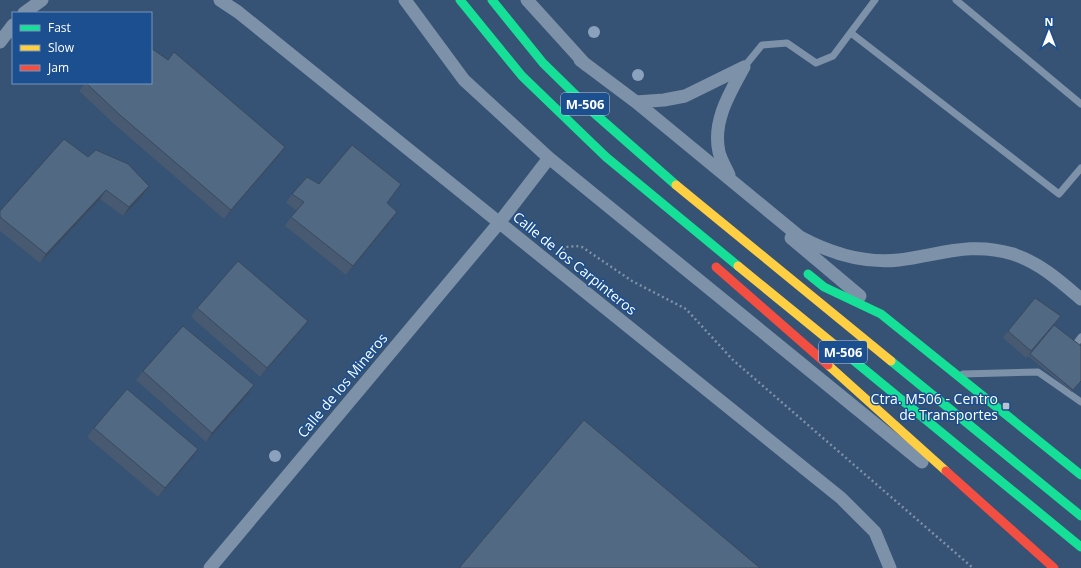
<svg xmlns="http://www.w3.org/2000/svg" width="1081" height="568" font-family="'Open Sans',sans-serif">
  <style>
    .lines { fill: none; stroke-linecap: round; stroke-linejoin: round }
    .path { stroke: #7d92a8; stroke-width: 2.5; stroke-dasharray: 2 3; stroke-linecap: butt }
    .lane { stroke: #7d92a8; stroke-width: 7 }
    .street { stroke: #7d92a8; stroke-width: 13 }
    .fast { stroke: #16e098; stroke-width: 9 }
    .slow { stroke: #ffcf43; stroke-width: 9 }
    .jam { stroke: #f24e42; stroke-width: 9 }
    .tree { fill: #8aa2be }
    .wall { fill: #475a72 }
    .shaded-wall { fill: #394a5c }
    .building { fill: #526984; stroke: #394a5c }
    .poi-dot { fill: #b9c2ce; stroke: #1b4f8f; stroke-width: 1.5 }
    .labels { text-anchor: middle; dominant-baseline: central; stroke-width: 3; stroke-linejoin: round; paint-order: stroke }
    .shield { fill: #1b4f8f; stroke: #bbcadd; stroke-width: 1 }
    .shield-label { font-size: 13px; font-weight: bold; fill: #fff }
    .street-label { font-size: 14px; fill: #fff; stroke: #1b4f8f }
    .poi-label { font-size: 14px; fill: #fff; stroke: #1b4f8f; text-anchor: end }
  </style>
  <rect width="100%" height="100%" fill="#365274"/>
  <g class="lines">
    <path class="path" d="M560 254 565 247 576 246 582 247 632 281 686 309 733 360 973 568"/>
    <path class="lane" d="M956 0 1081 104
      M851 33 1059 194 1081 168
      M744 67 762 45 787 43 816 63 833 56 875 0
      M1072 349 1081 337
      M963 374 1038 372 1081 402"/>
    <path class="street" d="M220 0 238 12 841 498 875 532 890 568
      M405 0 464 80 549 158 922 462
      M527 0 586 65
      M24 13 42 0
      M0 42 13 25
      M580 60 636 102 800 237C830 253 864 264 899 260 940 255 970 241 1013 254 1040 263 1060 281 1081 299
      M636 102 664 100 685 96 744 67
      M729 175C726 168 721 160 719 152 712 121 730 93 744 67
      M791 238 860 296
      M210 568 499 223 549 158"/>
    <path class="fast" d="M460 0 522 76 606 157 738 266
      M492 0 543 63 594 113 676 185
      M808 274 824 287 881 314 1081 475
      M836 346 1081 547
      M891 361 1081 516"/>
    <path class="slow" d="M676 185 891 361
      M738 266 836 346
      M828 365 946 471"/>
    <path class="jam" d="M716 267 828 365
      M946 471 1054 568"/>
  </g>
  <g class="tree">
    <circle cx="594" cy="32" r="6"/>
    <circle cx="638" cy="75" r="6"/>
    <circle cx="275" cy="456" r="6"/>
  </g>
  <path class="wall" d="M85 83H151L278 156 224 219 114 124 79 91Z
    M88 157 149 186 143 195 123 216 100 199 40 263 0 231V211Z
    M319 184 388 203 397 212 391 221 346 275 285 226 291 217 297 211 286 203 292 194Z
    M197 308 301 330 260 377 191 317Z
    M1054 325 1081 381 1072 392 1028 356 1026 358 1003 338 1008 331Z
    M143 371 254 385 248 394 206 442 136 380Z
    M94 428 198 449 192 458 158 497 87 437Z"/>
  <path class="shaded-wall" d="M285 147 278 156 224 219 231 210Z
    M149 186 143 195 123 216 129 207Z
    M106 190 100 199 40 263 46 254Z
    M397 212 391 221 346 275 353 266Z
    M308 321 301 330 260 377 267 368Z
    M254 385 248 394 206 442 212 433Z
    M198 449 192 458 158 497 165 488Z"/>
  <path class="building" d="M151 38 153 40 151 43Z
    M151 48 168 60 174 52 285 147 231 210 120 115 86 83H151Z
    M64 139 88 157 96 150 128 164 149 186 129 207 106 190 46 254 0 217V211Z
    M352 145 401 184 387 203 397 212 353 266 291 217 304 202 292 194 307 177 319 184Z
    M238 261 308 321 267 368 197 308Z
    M1035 298 1061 316 1031 351 1008 331Z
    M1054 325 1081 346V381L1073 390 1030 354Z
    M183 326 254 385 212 433 143 371Z
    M127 389 198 449 165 488 94 428Z
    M584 420 760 568H459Z"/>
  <rect class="poi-dot" x="1002" y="402" width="8" height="8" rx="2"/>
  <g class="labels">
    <g class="shield">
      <rect x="561" y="93" width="48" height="22" rx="3"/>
      <rect x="819" y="341" width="48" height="22" rx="3"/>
    </g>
    <g class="shield-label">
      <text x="585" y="104">M-506</text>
      <text x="843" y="352">M-506</text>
    </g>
    <g class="street-label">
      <text transform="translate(575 263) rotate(39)">Calle de los Carpinteros</text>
      <text transform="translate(342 385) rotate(-50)">Calle de los Mineros</text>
    </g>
    <g class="poi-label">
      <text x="998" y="398">Ctra. M506 - Centro<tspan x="998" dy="16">de Transportes</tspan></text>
    </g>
  </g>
  <rect x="12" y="12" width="140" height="72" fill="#1b4f8f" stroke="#7695bc"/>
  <rect x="20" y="25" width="20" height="6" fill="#16e098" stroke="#7695bc"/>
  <text x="48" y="32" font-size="12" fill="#ffffff">Fast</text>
  <rect x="20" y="45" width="20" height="6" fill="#ffcf43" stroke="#7695bc"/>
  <text x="48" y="52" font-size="12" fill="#ffffff">Slow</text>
  <rect x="20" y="65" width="20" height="6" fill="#f24e42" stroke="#7695bc"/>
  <text x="48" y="72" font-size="12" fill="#ffffff">Jam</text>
  <g transform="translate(1049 32)" stroke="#1b4f8f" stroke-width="3" paint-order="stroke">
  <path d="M0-3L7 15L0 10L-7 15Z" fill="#ffffff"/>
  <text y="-6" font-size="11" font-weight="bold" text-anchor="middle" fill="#ffffff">N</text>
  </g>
</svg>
